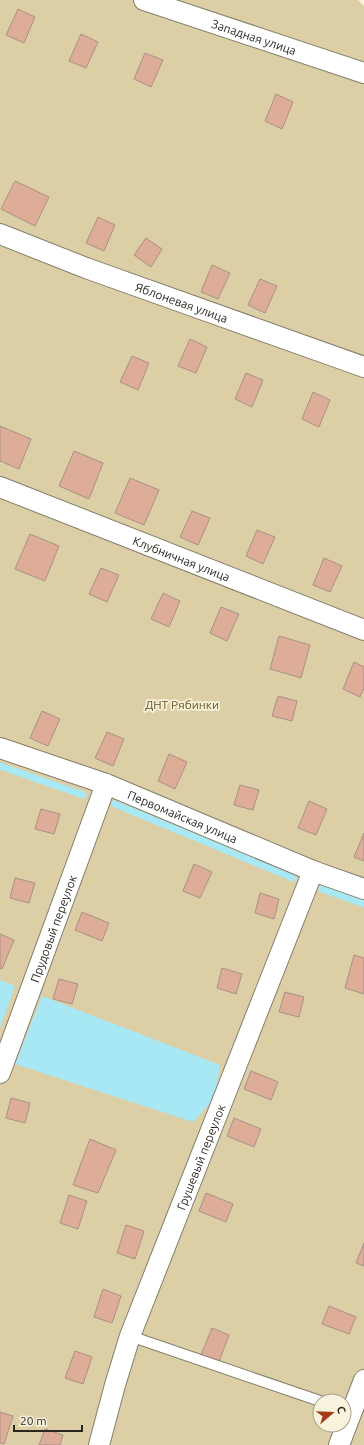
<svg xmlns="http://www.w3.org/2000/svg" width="364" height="1445" font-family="Ubuntu,sans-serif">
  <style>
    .green { fill: #dccfa6; fill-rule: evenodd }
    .water { fill: #a8e7f4 }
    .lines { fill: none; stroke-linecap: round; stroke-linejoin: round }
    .stream { stroke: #a8e7f4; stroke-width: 7 }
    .building { fill: #dead98; stroke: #a79188 }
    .lane-casing { stroke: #847d6a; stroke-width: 12 }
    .street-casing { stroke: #847d6a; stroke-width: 22 }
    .lane { stroke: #fff; stroke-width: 10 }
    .street { stroke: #fff; stroke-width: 20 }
    .labels { text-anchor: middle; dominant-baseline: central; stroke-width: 3.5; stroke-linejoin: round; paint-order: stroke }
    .street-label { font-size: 12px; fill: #29271f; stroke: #f9f2dd }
    .park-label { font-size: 12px; fill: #65551e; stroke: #f9f2dd }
  </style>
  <rect width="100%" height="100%" fill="#f9f2dd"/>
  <path class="green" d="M0 0H358L364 6V1445H0ZM320 1401H344V1425H320Z"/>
  <path class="water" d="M0 980 15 986 0 1028Z
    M42 996 220 1065 215 1098 193 1122 15 1064Z"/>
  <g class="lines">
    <path class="stream" d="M0 766 83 795
      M115 804 293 878
      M322 889 364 904"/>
  </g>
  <path class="building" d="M18 9 35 17 24 43 6 35Z
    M81 34 98 42 86 68 69 61Z
    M145 53 163 60 151 87 134 79Z
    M276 94 293 102 282 129 265 121Z
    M15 181 49 197 35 226 1 209Z
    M98 217 115 225 104 251 86 243Z
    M146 238 162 249 151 267 134 255Z
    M212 265 230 273 218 299 201 292Z
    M260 279 277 286 265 313 248 305Z
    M190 339 207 347 196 373 178 366Z
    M132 356 149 363 138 390 120 382Z
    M246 373 263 380 252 407 235 399Z
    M313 392 330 400 319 427 302 419Z
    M0 426 31 439 19 469 0 461Z
    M74 451 103 463 89 499 59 486Z
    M130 478 159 490 144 525 115 513Z
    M192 511 210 518 198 545 180 537Z
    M257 530 275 537 263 564 246 556Z
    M30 534 59 546 45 581 15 569Z
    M324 558 342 566 330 592 313 585Z
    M101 568 119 575 107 602 89 594Z
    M163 593 180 601 169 627 151 619Z
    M221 607 239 614 227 641 210 633Z
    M279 636 310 645 301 678 270 669Z
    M354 662 364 667V688L360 697 343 689Z
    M278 696 297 701 292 721 272 716Z
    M42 711 60 719 48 746 30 738Z
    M107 732 124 739 113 766 95 758Z
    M169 754 187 762 175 789 158 781Z
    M240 785 259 790 253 810 234 805Z
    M309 801 327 809 316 835 298 828Z
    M41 809 60 814 54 834 35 829Z
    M364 833V861L354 857Z
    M194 864 212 872 200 898 183 891Z
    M15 878 35 883 29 903 10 898Z
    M260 893 279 899 274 919 255 913Z
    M82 912 109 923 102 941 75 930Z
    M0 934 14 940 2 969 0 968Z
    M354 955 364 958V994L345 988Z
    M222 968 242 974 236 994 217 988Z
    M59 979 78 984 72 1004 53 999Z
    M285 992 304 997 299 1017 279 1012Z
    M251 1071 278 1082 271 1100 244 1089Z
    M11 1098 30 1103 25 1123 6 1118Z
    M234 1118 261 1129 254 1147 227 1136Z
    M90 1139 116 1150 98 1193 73 1185Z
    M206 1193 233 1204 226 1222 199 1211Z
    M69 1195 87 1201 78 1229 60 1223Z
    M126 1225 144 1231 135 1259 117 1253Z
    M364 1243V1266L356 1263Z
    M103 1289 121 1296 112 1323 94 1317Z
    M329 1306 356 1317 349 1334 322 1324Z
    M212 1328 229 1335 219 1362 201 1355Z
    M75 1351 92 1357 83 1384 65 1378Z
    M0 1412 13 1416 4 1444 0 1443Z
    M45 1429 63 1435 60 1445H39Z"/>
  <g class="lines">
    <defs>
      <path id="lane" d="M130 1336 320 1401"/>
      <g id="street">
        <path id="s1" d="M144 0 364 73"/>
        <path id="s2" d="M0 234 86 268 364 367"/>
        <path id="s3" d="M0 487 364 630"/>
        <path id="s4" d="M0 748 106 784 313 871 364 889"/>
        <path id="s5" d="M0 1073 106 784"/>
        <path id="s6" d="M99 1445 115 1385 130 1336 313 871"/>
        <path d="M339 1445 364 1380"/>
      </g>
    </defs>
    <use href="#lane" class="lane-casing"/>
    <use href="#street" class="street-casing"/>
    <use href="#lane" class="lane"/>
    <use href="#street" class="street"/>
  </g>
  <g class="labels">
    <g class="street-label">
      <text stroke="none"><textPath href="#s1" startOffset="116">Западная улица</textPath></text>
      <text stroke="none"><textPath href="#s2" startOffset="194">Яблоневая улица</textPath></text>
      <text stroke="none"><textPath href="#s3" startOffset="195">Клубничная улица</textPath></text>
      <text stroke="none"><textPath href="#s4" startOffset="195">Первомайская улица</textPath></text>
      <text stroke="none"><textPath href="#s5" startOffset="154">Прудовый переулок</textPath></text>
      <text stroke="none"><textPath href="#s6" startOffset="306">Грушевый переулок</textPath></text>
    </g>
    <g class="park-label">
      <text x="182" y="704">ДНТ Рябинки</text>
    </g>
  </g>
  <g transform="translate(332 1413) rotate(71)"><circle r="19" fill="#f9f2dd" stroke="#a6a191"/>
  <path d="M0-3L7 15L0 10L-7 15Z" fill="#a43e19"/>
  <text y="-6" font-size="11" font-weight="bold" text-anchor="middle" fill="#29271f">С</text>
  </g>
  <path d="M14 1425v6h68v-6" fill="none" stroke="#29271f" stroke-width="2"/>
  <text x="20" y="1425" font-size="12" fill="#29271f" stroke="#f9f2dd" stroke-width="3" paint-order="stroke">20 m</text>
</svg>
